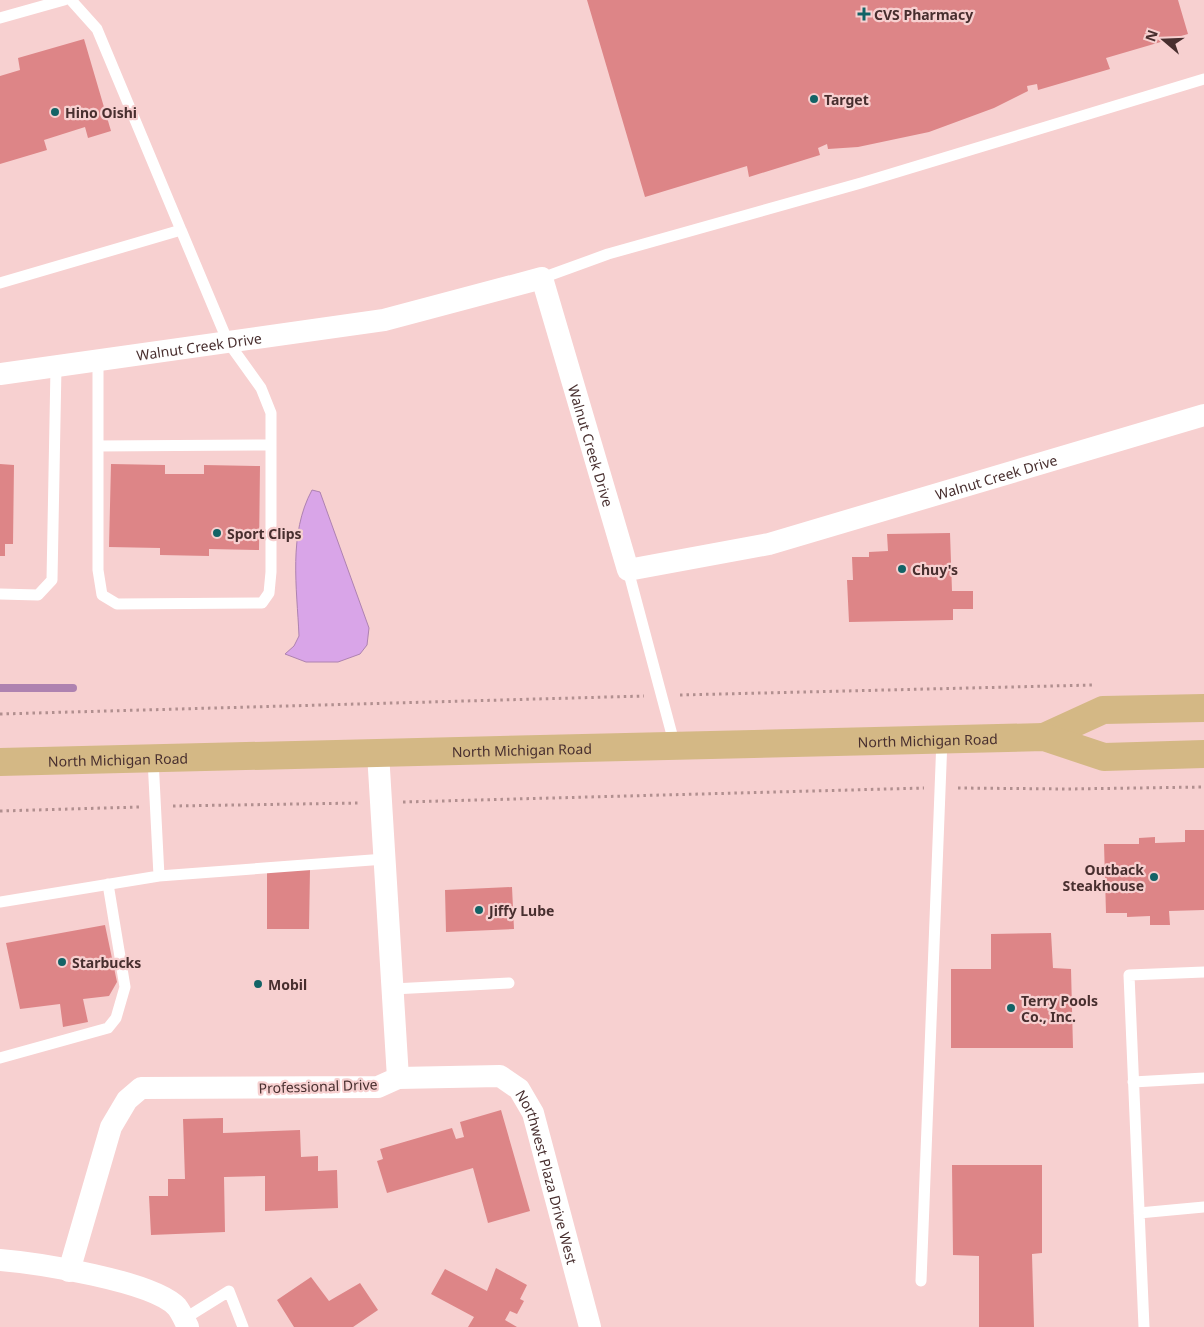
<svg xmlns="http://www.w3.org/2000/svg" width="1204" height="1327" font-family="'Noto Sans',sans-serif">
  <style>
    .water { fill: #d9a5e8; stroke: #ae82b0 }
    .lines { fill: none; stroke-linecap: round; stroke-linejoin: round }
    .stream { stroke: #ae82b0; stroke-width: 8 }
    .building { fill: #dd8587 }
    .path { stroke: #b18f8f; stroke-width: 3; stroke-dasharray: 2.5 4; stroke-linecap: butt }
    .lane { stroke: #fff; stroke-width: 11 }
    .street { stroke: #fff; stroke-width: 22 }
    .primary { stroke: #d4b885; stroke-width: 28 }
    .poi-dot { fill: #136366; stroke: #f7d0d0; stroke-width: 2 }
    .labels { text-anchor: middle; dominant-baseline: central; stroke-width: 4.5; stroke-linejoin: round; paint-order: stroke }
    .poi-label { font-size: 14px; font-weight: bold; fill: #482f2f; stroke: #f7d0d0; text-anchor: start }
    .street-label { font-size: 14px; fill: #482f2f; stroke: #f7d0d0 }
  </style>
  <rect width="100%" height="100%" fill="#f7d0d0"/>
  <path class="water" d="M312 490 320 492 369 628 367 645 360 654 338 662H306L285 654 294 646 299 636C297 588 288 534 312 490Z"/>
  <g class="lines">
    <path class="stream" d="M0 688H73"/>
  </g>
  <path class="building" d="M587 0H1178L1188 34 1106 58 1110 69 1038 90 1037 84 1027 86 1028 91 994 108 929 132 858 147 828 149 827 144 818 148 820 155 749 177 747 166 645 197Z
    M84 39 111 131 88 138 85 127 44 140 47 150 0 164V76L20 70 18 58Z
    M0 464 14 465 13 544H5V556H0Z
    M111 464 165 465V474H204V465L260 466 259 550 209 549V556L160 555V548L109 547Z
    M950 533 952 591H973V609H953V620L849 622 847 580H853L852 557H869V552L888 551 887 534Z
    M1185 830H1204V910L1169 911 1170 925H1150V916L1127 917V913H1106L1104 844H1139V838L1155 837V843L1185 842Z
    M267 870H310L309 929H267Z
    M512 887 514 929 446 932 445 890Z
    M105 925 117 982 109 996 83 999 88 1022 63 1027 60 1004 20 1009 6 943Z
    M1051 933 1053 968 1071 969 1073 1048H951V969H991V934Z
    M501 1110 530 1211 488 1223 473 1168 387 1193 377 1161 383 1159 380 1149 452 1128 456 1139 464 1137 460 1122Z
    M223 1118V1133L300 1130 301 1157 318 1156V1171L337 1170 338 1208 265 1211V1176L224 1177 225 1232 151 1235 149 1196H168V1179H185L183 1119Z
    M952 1165H1042V1253L1032 1254 1034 1327H979V1256L953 1255Z
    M496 1268 527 1285 520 1299 524 1301 517 1314 510 1311 505 1320 517 1327H468L474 1317 431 1294 445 1269 487 1291Z
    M311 1277 329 1301 360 1283 378 1310 353 1327H294L277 1300Z"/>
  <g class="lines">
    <path class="path" d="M680 695 1093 685
      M0 714 644 696
      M958 788 1068 789 1204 787
      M403 802 924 788
      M173 806 359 803
      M0 811 139 807"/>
    <path class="lane" d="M0 18 64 0
      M542 278 608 254 861 183 1204 79
      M0 283 181 230 97 29 71 0
      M98 361V570L102 595 117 604 262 603 269 593 271 572V413L261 388 228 342 181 230
      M98 446 271 445
      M628 570 675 746
      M0 594 38 595 52 580 56 367
      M159 876 385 859
      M0 902 159 876 153 759
      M393 989 509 983
      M0 1058 108 1028 116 1018 125 987 108 884
      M1133 1082 1204 1078
      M1139 1213 1204 1207
      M921 1281 942 739
      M184 1319 229 1291 243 1327
      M1144 1327 1129 975 1204 972"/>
    <g class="street">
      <path id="s1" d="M0 374 384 320 542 278 628 570 769 544 1204 415"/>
      <path id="s2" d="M398 1078 500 1076 519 1089 533 1113 590 1327"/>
      <path d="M0 1260C37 1263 153 1281 177 1307 181 1312 185 1321 188 1327"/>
      <path d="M69 1271 111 1127 127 1100 141 1088 378 1087 398 1078 378 753"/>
    </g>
    <g class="primary">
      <path d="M1044 737 1103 710 1204 708"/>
      <path id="s3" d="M0 762 1044 737 1104 757 1204 754"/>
    </g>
  </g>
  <g class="poi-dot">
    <path d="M861.5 6.5h5v5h5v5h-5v5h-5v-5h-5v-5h5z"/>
    <circle cx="814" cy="99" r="5"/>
    <circle cx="55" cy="112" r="5"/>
    <circle cx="217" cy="533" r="5"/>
    <circle cx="902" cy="569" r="5"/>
    <circle cx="1154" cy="877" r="5"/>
    <circle cx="479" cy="910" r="5"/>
    <circle cx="62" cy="962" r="5"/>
    <circle cx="258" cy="984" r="5"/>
    <circle cx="1011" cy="1008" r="5"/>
  </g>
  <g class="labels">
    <g class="poi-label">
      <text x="874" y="14">CVS Pharmacy</text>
      <text x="824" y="99">Target</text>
      <text x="65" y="112">Hino Oishi</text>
      <text x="227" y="533">Sport Clips</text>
      <text x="912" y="569">Chuy's</text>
      <text x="1144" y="869" text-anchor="end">Outback<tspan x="1144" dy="16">Steakhouse</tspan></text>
      <text x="489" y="910">Jiffy Lube</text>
      <text x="72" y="962">Starbucks</text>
      <text x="268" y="984">Mobil</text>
      <text x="1021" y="1000">Terry Pools<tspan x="1021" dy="16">Co., Inc.</tspan></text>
    </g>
    <g class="street-label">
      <text stroke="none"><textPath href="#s1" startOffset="201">Walnut Creek Drive</textPath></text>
      <text stroke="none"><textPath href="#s1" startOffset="726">Walnut Creek Drive</textPath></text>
      <text stroke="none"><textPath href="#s1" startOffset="1236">Walnut Creek Drive</textPath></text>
      <text stroke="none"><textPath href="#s3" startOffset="928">North Michigan Road</textPath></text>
      <text stroke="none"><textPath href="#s3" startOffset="522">North Michigan Road</textPath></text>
      <text stroke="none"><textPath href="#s3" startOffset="118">North Michigan Road</textPath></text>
      <text transform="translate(318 1086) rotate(-2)">Professional Drive</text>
      <text stroke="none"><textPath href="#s2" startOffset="218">Northwest Plaza Drive West</textPath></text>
    </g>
  </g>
  <g transform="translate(1164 40) rotate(289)" stroke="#f7d0d0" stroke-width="4" paint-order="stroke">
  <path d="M0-4L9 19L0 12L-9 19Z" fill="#482f2f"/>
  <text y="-8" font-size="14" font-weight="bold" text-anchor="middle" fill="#482f2f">N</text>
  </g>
</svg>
